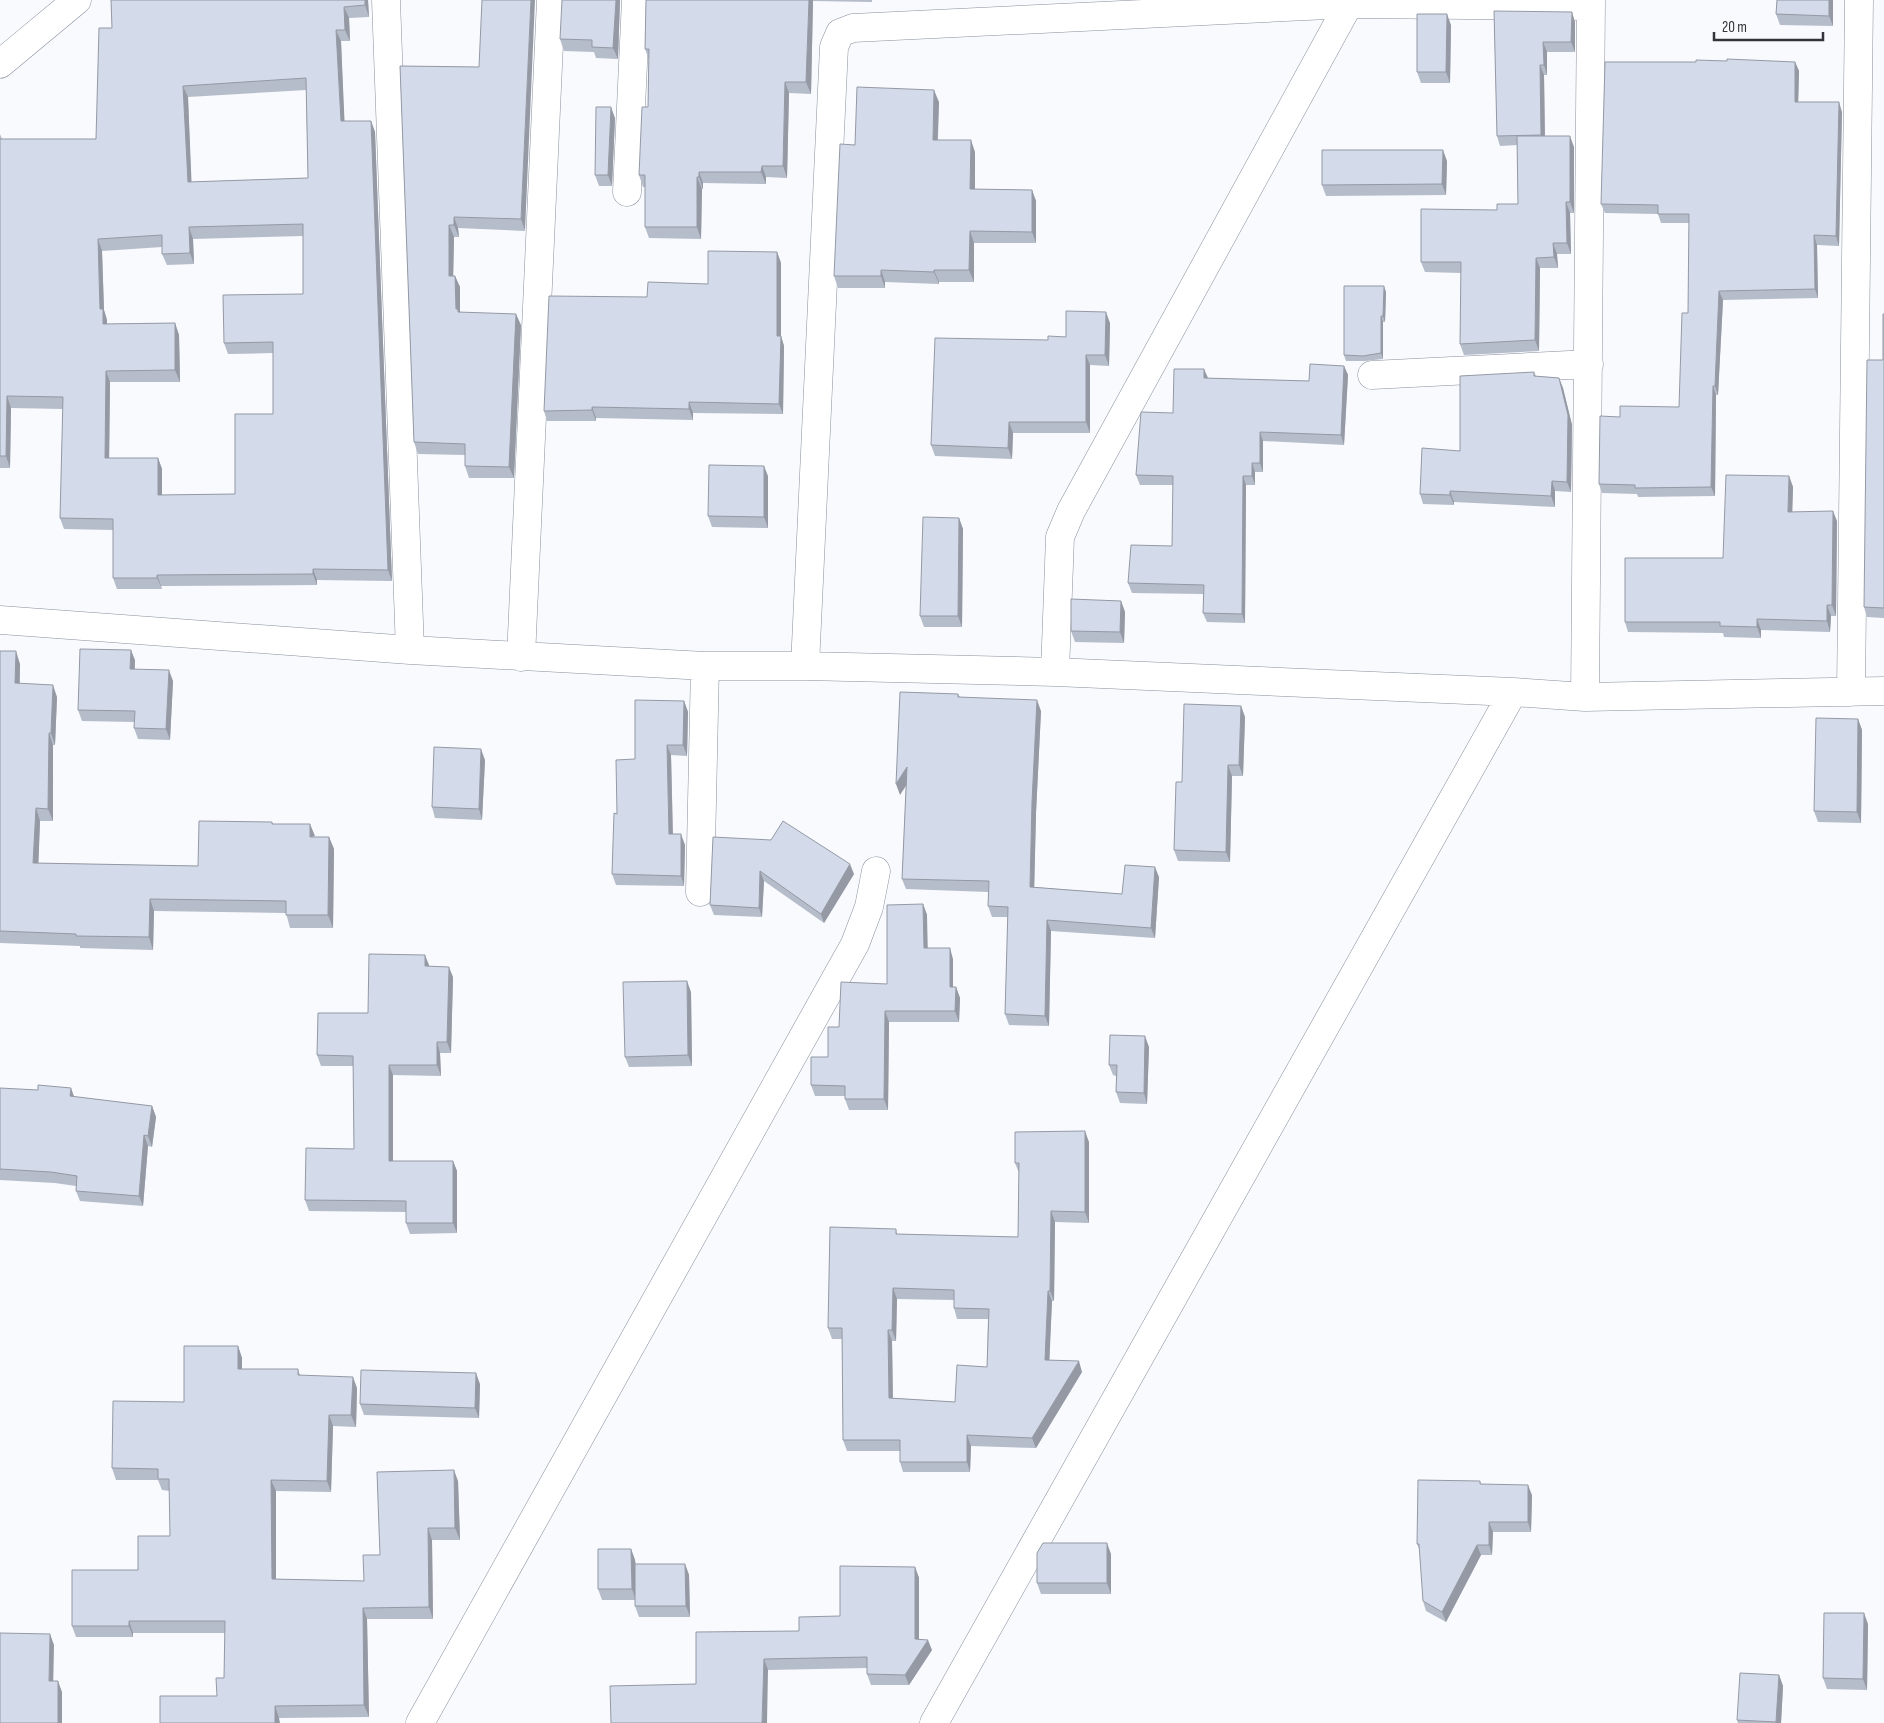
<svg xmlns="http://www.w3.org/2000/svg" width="1884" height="1723" font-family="'Sofia Sans Condensed',sans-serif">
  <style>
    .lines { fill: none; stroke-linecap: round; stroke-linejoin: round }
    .street-casing { stroke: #888f9e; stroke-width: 29 }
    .street { stroke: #fff; stroke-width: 28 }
    .wall { fill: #b5bcca; fill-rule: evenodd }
    .shaded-wall { fill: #9499a4 }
    .building { fill: #d3dbeb; stroke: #9499a4; fill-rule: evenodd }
  </style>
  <rect width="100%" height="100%" fill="#f8fafd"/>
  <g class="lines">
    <defs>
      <path id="street" d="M386 0 410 650
        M0 64 77 0
        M627 192 636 0
        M1372 375 1589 364
        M0 620 410 650 705 666H805L1055 672 1513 692 1585 697 1884 691
        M521 657 551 0
        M805 666 834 47 840 33 853 28 1349 4 1591 6
        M1055 672 1060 537 1071 511 1351 0
        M1851 692 1859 0
        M1585 697 1591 0
        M700 892 705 666
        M420 1723 855 944 869 907 876 871
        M934 1723 1513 692"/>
    </defs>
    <use href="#street" class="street-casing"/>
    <use href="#street" class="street"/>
  </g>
  <path class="wall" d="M111 0H368L369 17 349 18 350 41H341L344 121H371L375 132 392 581 317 580V585L161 586 162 589H117L113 578V530L64 529 60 518 63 409 11 408 10 468H0V134L2 139H96L112 28ZM306 90 308 178 191 182 188 97ZM303 236V294L224 343 228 354 273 353V414L235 494 162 495V469L158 458H109L110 382H180L179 335 175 323 107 324V320L104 310 102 251 162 247V254L167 265 194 264 193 239Z
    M620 0 618 59 596 58 594 52 564 51 560 39Z
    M646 0H872V2L813 1 811 94 789 93 787 178 766 177V184L703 183V189H702L701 239 649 238 645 227V187H643L639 175 648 107 649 60 645 49Z
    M1777 0H1833V26L1780 25 1776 14Z
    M1494 11 1575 22V52H1547V75H1544L1545 136 1574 147V213H1570L1571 254H1557L1558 268H1540L1539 351 1464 355 1460 344 1461 273 1425 272 1421 262 1497 210 1518 204 1517 145 1500 146 1497 136Z
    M1451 25 1450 83H1421L1417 72Z
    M1727 61 1795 62 1799 71 1798 102 1842 112 1839 246 1817 245 1818 298 1723 300 1718 395H1716L1715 496 1638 497 1637 494 1602 493 1599 484 1620 417 1679 407 1688 313 1689 223H1661L1658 214 1605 213 1601 204Z
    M400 66 479 67 525 231 458 228 459 237H454L453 276H455L460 287V312L521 325 514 478H469L465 466V455L418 454 414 442Z
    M939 102 938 140 975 152V189L1032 190 1036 201V243H974V282H939V284L885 282V288H838L834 276 855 145Z
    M615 118 612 186H599L595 175Z
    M1447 161 1446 195 1326 196 1322 185Z
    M777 252 781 263V336L784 346 783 414 693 413V420L596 418V421H547L544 411 647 297 708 284Z
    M1386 292 1385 322H1383V359L1365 361H1346L1344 355Z
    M1884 314V618L1867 617 1864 607 1883 360Z
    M1110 323 1109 366 1090 365V433H1013L1012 459 935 456 931 445 1048 340 1066 337Z
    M1344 366 1348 375 1344 445 1263 441V472H1255V485H1246L1245 623 1207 622 1203 613V594L1132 593 1128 583 1172 546 1173 485H1140L1136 475 1173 413 1204 369 1207 378 1309 381Z
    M1534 372 1536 376 1559 378 1563 388 1572 425 1571 492 1555 491V507L1454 502V505L1423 504 1420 494Z
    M768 476V528L712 527 708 516Z
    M1789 476 1793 487 1792 512 1837 521 1836 616H1831L1830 632 1761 630V638L1724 637 1723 633 1628 632 1625 622 1723 558Z
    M959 518 963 529 962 627H924L920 616Z
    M1121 601 1125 612 1124 643 1075 642 1071 631Z
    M0 651 20 664V684L57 697 55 745H53V821H40L38 863 198 866 272 822 273 824 315 837H329L334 849 333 928H290L286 913 154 911 153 950 80 948V946L0 943Z
    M135 660V669L173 681 170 740 138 739 134 728 135 722 82 721 78 710Z
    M958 694 960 697 1041 711 1036 813 1034 887 1122 894 1159 877 1155 938 1051 931 1049 1026 1009 1025 1005 1014 1008 917H992L988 906V892L906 889 902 879 906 785 900 795Z
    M684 701 688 712 687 756 671 755 673 834 685 845 684 886 616 885 612 874 617 814 635 759Z
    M1241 706 1245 717 1243 776H1232L1230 862 1178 861 1174 850 1182 782Z
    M1858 719 1862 730 1861 823 1818 822 1814 811Z
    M485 760 482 820 435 818 432 807Z
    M713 837 854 874 824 923 764 881 762 917 714 915 710 905Z
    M923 904 927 915V948L953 959V987H956L960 998 959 1022H889L888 1110H849L845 1099V1096H815L811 1085 828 1057 839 1027 887 984Z
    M429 965V966L453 977 451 1053H440L441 1076 393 1075V1161H453L457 1171V1233L410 1234 406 1223V1212L309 1211 305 1200 354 1149 353 1066H321L317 1055Z
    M691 992 692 1066 629 1067 625 1057Z
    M1149 1047 1147 1104 1120 1103 1116 1092V1076L1113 1075 1109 1065Z
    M0 1088 152 1106 156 1117 152 1147 148 1146 143 1206 80 1201 76 1191V1186L55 1183 0 1180Z
    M1089 1142V1223L1055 1222 1054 1301H1052L1049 1360 1082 1372 1036 1448 971 1446 970 1472H903L900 1462V1451H847L843 1440 842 1339H832L828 1328 896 1229 897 1234 1018 1237 1019 1173 1015 1163ZM897 1299 954 1300V1308L957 1319H988L987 1367 955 1402 893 1398 892 1341H896Z
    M238 1346 242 1358V1369H298L300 1375 357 1388 356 1427 333 1426 331 1492 276 1491V1579L364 1581 380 1555 458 1481 460 1540H432L433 1619H367L369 1717 279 1718 217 1696 224 1678 225 1633H133V1637H76L72 1626 138 1570 170 1536V1491L162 1490 158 1480H116L112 1468 184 1402Z
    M480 1384 479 1418 364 1415 360 1404Z
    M1480 1481 1481 1484 1532 1495 1531 1532H1493L1492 1555H1481L1446 1622 1426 1611 1423 1601 1420 1551 1417 1544Z
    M631 1549 635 1560 636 1564H685L689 1575 690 1617H639L635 1606V1600H602L598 1589Z
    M1111 1554V1594H1041L1037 1583Z
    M915 1567 919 1578V1639L932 1650 909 1685H871L867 1674V1668L768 1670 696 1684 799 1631 840 1616Z
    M1868 1624 1867 1690 1827 1689 1823 1678Z
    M1779 1675 1783 1686 1781 1723H1738L1737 1720Z"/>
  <path class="shaded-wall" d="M365 0H368L369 17 365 5Z
    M531 0H535L525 231 521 219Z
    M616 0H620L618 59 613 48Z
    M809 0H813V1L811 94 806 82Z
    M1829 0H1833V26L1829 16Z
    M344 7 349 18 350 41 345 30Z
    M1572 12 1575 22V52L1571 42Z
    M1447 14 1451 25 1450 83 1446 72Z
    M336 30 341 41 345 132 341 121Z
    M1543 42 1547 52V75L1544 65Z
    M1795 62 1799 71 1798 111 1795 102Z
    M1540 65 1544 75 1545 145 1541 135Z
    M785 82 789 93 787 178 783 166Z
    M183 86 188 97 192 193 188 182Z
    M934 90 939 102 937 152 933 140Z
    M1839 102 1842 112 1839 246 1836 236Z
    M611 107 615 118 612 186 608 175Z
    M371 121 375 132 392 581 388 570Z
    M1570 136 1574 147V213L1570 202Z
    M971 140 975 152V201L970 189Z
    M1443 150 1447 161 1446 195 1442 184Z
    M762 166 766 177V184L761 172Z
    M699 172 703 183V189L699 177Z
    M697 177 702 189 701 239 697 227Z
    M1032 190 1036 201V243L1032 232Z
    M1566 202 1570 213 1571 254 1567 243Z
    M454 217 458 228 459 237 454 225Z
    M449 225 454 237 453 287 449 276Z
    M189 227 193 239 194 264 190 253Z
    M970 231 974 243V282L969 270Z
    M1814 235 1817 245 1818 298 1815 289Z
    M98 239 102 251 104 310 107 320V336L103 324 100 309Z
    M1553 243 1557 254 1558 268 1554 257Z
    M777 252 781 263V336L784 346 783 414 779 404 777 336Z
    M1536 258 1540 268 1539 351 1535 340Z
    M881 270 885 282V288L881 276Z
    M934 270 939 282V284L934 272Z
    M455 276 460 287V314L456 309Z
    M1384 286 1386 292 1385 322 1383 316Z
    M1719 291 1723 300 1718 395 1715 386Z
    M1106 312 1110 323 1109 366 1105 355Z
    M516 314 521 325 514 478 509 467Z
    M1381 316 1383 322V359L1381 353Z
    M175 323 179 335 180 382 175 370Z
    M1086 355 1090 365V433L1086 422Z
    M1344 366 1348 375 1344 445 1341 435Z
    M1204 369 1208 378H1204Z
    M106 371 110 382 109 469 105 458Z
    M1559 378 1563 388 1572 425 1571 492 1567 482Z
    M1713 386 1716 395 1715 496 1711 487Z
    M7 396 11 408 10 468 6 456Z
    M689 402 693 413V420L689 409Z
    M592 407 596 418V421L592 410Z
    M1009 422 1013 433 1012 459 1008 448Z
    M1260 432 1263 441V472L1260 463Z
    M158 458 162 469V506L158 495Z
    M1252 463 1255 472V485L1252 476Z
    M764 466 768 476V528L764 517Z
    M1243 476 1246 485 1245 623 1242 614Z
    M1789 476 1793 487 1792 522 1788 512Z
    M1552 481 1555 491V507L1551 496Z
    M1450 491 1454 502V505L1450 495Z
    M1833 511 1837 521 1836 616 1832 605Z
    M959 518 963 529 962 627 958 616Z
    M313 569 317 580V585L313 574Z
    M157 575 161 586 162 589 157 578Z
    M1121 601 1125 612 1124 643 1120 632Z
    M1827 605 1831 616 1830 632 1827 621Z
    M1757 619 1761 630V638L1757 627Z
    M131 650 135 660 134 680 130 669Z
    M16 651 20 664 19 696 15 683Z
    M169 670 173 681 170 740 166 729Z
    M53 685 57 697 55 745 51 733Z
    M1037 700 1041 711 1036 813 1034 898 1030 887 1032 802Z
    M684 701 688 712 687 756 683 745Z
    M1241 706 1245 717 1243 776 1239 765Z
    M1858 719 1862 730 1861 823 1857 812Z
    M49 733 53 745V821L48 809Z
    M667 745 671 755 673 844 669 834Z
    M481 749 485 760 482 820 479 809Z
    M1228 765 1232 776 1230 862 1226 852Z
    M907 767 911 778 900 795 896 784Z
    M36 808 40 821 38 876 33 863Z
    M310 824 315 836 310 837Z
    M681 834 685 845 684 886 681 876Z
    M329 837 334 849 333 928 328 915Z
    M850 864 854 874 824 923 821 914Z
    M1155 867 1159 877 1155 938 1151 928Z
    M760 871 764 881 762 917 759 908Z
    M150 899 154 911 153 950 149 937Z
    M923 904 927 915 928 959 924 948Z
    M1047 920 1051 931 1049 1026 1045 1016Z
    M950 948 953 959V998L950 987Z
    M425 955 429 965 428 977 425 966Z
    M449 967 453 977 451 1053 447 1042Z
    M687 981 691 992 692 1066 688 1055Z
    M956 987 960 998 959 1022 955 1011Z
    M885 1011 889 1022 888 1110 884 1099Z
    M1145 1036 1149 1047 1147 1104 1144 1093Z
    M437 1042 440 1053 441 1076 437 1065Z
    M389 1065 393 1075V1172L389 1161Z
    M71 1088 75 1099 70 1096Z
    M152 1106 156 1117 152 1147 148 1136Z
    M1085 1131 1089 1142V1223L1085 1212Z
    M144 1135 148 1146 143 1206 139 1196Z
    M453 1161 457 1171V1233L453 1223Z
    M1051 1211 1055 1222 1054 1301 1050 1291Z
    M893 1288 897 1299 896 1341 892 1330Z
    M1048 1291 1052 1301 1049 1370 1045 1360Z
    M888 1330 892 1341 893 1408 889 1398Z
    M238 1346 242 1358V1380L238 1369Z
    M1079 1361 1082 1372 1036 1448 1032 1438Z
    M476 1373 480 1384 479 1418 475 1408Z
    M353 1377 357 1388 356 1427 351 1415Z
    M329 1415 333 1426 331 1492 327 1481Z
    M967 1435 971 1446 970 1472 967 1462Z
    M454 1470 458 1481 460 1540 455 1528Z
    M271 1480 276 1491V1591L272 1579Z
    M1528 1485 1532 1495 1531 1532 1528 1522Z
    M1489 1522 1493 1532 1492 1555 1489 1545Z
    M428 1528 432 1540 433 1619 429 1607Z
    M1107 1543 1111 1554V1594L1107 1583Z
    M1477 1545 1481 1555 1446 1622 1442 1612Z
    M631 1549 635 1560 636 1600 632 1589Z
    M685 1564 689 1575 690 1617 686 1606Z
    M915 1567 919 1578V1650L915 1639Z
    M363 1608 367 1619 369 1717 364 1705Z
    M1864 1613 1868 1624 1867 1690 1863 1679Z
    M129 1621 133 1633V1637L129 1626Z
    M50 1634 54 1645 53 1692 49 1681Z
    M928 1640 932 1650 909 1685 905 1675Z
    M764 1659 768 1670 767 1723H762Z
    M1779 1675 1783 1686 1781 1723H1776Z
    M58 1681 62 1692V1723H58Z
    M275 1706 279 1718 280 1723H275Z"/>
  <path class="building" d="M111 0H365V5L344 7 345 30H336L341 121H371L388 570 313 569V574L157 575V578H113V519L60 518 63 397 7 396 6 456H0V139H96L99 28H112ZM306 78 308 178 188 182 183 86ZM303 224V294L223 295 224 343 273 342V414H235V494L158 495V458H105L106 371 175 370V323L103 324V309H100L98 239 162 235V254L190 253 189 227Z
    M482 0H531L521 219 454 217V225H449V276H455L456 309H458V312L516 314 509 467 465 466V444L414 442 400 66 479 67Z
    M562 0H616L613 48 592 47V40L560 39Z
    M646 0H809L806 82H785L783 166H762L761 172H699V177H697V227H645V175H639L642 107H648L649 49H645Z
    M1777 0H1829V16L1776 14Z
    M1494 11 1572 12 1571 42H1543L1544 65H1540L1541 135 1497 136Z
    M1417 14H1447L1446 72H1417Z
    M1727 59 1795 62V102H1839L1836 236 1814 235 1815 289 1719 291 1715 386H1713L1711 487 1635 488V485L1599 484 1600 416 1620 417V406L1679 407 1682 313H1688L1689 214H1658V205L1601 204 1605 62H1696V60L1727 61Z
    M857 87 934 90 933 140H971L970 189 1032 190V232L970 231 969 270H934V272L881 270V276H834L840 144 855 145Z
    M596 107H611L608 175H595Z
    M1517 136H1570V202H1566L1567 243H1553L1554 257 1536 258 1535 340 1460 344 1461 262H1421V209L1497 210V204H1518Z
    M1322 150H1443L1442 184 1322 185Z
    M708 251 777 252V336H781L779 404 689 402V409L592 407V410L544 411 549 296 647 297 648 282 708 284Z
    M1344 286H1384L1383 316H1381V353L1363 356 1344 355Z
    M1066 311 1106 312 1105 355H1086V422H1009L1008 448 931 445 935 338 1048 340V336L1066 337Z
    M1883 314H1884V608L1864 607 1867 360H1883Z
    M1310 364 1344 366 1341 435 1260 432V463H1252V476H1243L1242 614 1203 613 1204 585 1128 583 1131 545 1172 546 1173 476 1136 475 1141 412 1173 413 1174 369H1204V378L1309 381Z
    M1534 372V376L1559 378 1568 415 1567 482 1552 481 1551 496 1450 491V495L1420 494 1422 448 1460 451V376Z
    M709 465 764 466V517L708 516Z
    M1726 475 1789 476 1788 512 1833 511 1832 605H1827V621L1757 619V627L1720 626V622H1625V558H1723Z
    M923 517 959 518 958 616H920Z
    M1071 599 1121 601 1120 632 1071 631Z
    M80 649 131 650 130 669 169 670 166 729 134 728 135 711 78 710Z
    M0 651H16L15 683 53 685 51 733H49L48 809 36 808 33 863 198 866 199 821 272 822V824H310V837H329L328 915H286V901L150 899 149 937 76 936V934L0 931Z
    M900 692 958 694V697L1037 700 1032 802 1030 887 1122 894 1125 865 1155 867 1151 928 1047 920 1045 1016 1005 1014 1008 907 988 906 989 881 902 879 907 767 896 784Z
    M635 700 684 701 683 745H667L669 834H681V876L612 874 614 813 617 814 616 760 635 759Z
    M1184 704 1241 706 1239 765H1228L1226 852 1174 850 1176 782H1182Z
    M1816 718 1858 719 1857 812 1814 811Z
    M434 747 481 749 479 809 432 807Z
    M783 821 850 864 821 914 760 871 759 908 710 905 713 837 771 840Z
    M923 904 924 948H950V987H956L955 1011H885L884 1099H845V1086L811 1085V1057H828V1027H839L841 982 887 984V905Z
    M369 954 425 955V966L449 967 447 1042H437V1065H389V1161H453V1223H406V1201L305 1200 306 1148 354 1149 353 1056 317 1055 318 1013H368Z
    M687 981 688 1055 625 1057 623 982Z
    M1110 1035 1145 1036 1144 1093 1116 1092 1117 1065H1109Z
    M38 1085 71 1088 70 1096 152 1106 148 1136 144 1135 139 1196 76 1191 77 1176 51 1172 0 1169V1088L38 1090Z
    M1085 1131V1212L1051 1211 1050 1291H1048L1045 1360 1079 1361 1032 1438 967 1435V1462H900V1440H843L842 1328H828L830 1227 896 1229V1234L1018 1237 1019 1163H1015V1132ZM893 1288 954 1290V1308L989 1309 987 1367 957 1365 955 1402 889 1398 888 1330H892Z
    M184 1346H238V1369H298V1375L353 1377 351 1415H329L327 1481 271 1480 272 1579 364 1581 363 1555H380L377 1472 454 1470 455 1528H428L429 1607 363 1608 364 1705 275 1706V1723H160V1696H217L216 1678H224L225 1621H129V1626H72V1570H138V1536H170L169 1479H158V1469L112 1468 113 1401 184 1402Z
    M361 1370 476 1373 475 1408 360 1404Z
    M1418 1480 1480 1481V1484L1528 1485V1522H1489V1545H1477L1442 1612 1423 1601 1419 1544H1417Z
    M1043 1543H1107V1583H1037V1553Z
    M598 1549H631L632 1589H598Z
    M635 1564H685L686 1606H635Z
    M840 1566 915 1567V1639L928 1640 905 1675 867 1674V1657L764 1659 762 1723H611L610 1686 696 1684V1632L799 1631V1617L840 1616Z
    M1824 1613H1864L1863 1679 1823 1678Z
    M0 1633 50 1634 49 1681H58V1723H0Z
    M1740 1673 1779 1675 1776 1722 1737 1720Z"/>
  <path d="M1714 32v8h109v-8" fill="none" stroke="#31343a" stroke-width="2.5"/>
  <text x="1722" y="32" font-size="15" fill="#31343a" stroke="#f8fafd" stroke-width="4" paint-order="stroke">20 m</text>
</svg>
